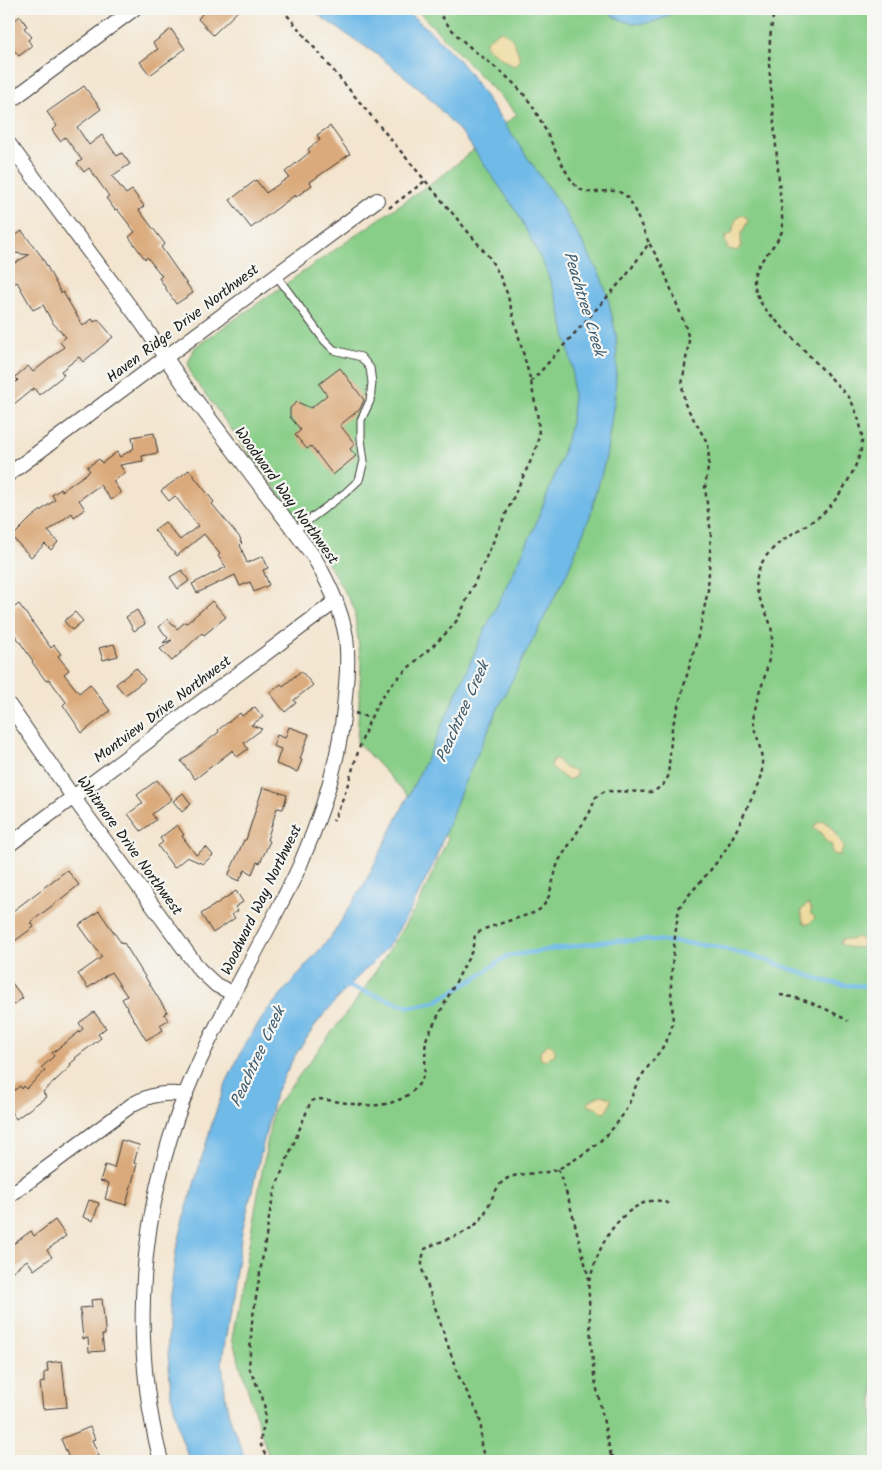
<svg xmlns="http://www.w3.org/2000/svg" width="882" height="1470" font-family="Kalam,sans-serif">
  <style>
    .green { fill: #88ce88; stroke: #527552 }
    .sand { fill: #eeda9e; stroke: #857b5d }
    .water { fill: #6fbae8; stroke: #466b82 }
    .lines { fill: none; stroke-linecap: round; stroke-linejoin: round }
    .stream { stroke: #6fbae8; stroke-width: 4.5 }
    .building { fill: #daaa7c }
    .lane-casing { stroke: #3c3a37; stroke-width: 9 }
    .street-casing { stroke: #3c3a37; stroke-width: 16 }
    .path { stroke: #3c3a37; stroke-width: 2.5; stroke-dasharray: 4 4; stroke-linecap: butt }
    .lane { stroke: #fff; stroke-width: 7 }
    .street { stroke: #fff; stroke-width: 14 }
    .labels { text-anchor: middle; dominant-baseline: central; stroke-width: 4.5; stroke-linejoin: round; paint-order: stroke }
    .street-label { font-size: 15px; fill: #1c1c1c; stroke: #f6f6f2 }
    .water-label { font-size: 16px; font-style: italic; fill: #3d5b6e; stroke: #f6f6f2 }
  </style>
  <rect width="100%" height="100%" fill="#f6f6f2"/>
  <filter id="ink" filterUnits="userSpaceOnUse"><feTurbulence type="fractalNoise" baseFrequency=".02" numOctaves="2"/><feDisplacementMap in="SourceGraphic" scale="10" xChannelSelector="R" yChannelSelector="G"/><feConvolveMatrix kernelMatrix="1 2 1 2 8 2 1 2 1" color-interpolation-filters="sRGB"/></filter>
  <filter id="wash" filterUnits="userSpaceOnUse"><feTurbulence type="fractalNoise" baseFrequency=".0096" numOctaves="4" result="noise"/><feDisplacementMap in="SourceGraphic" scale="20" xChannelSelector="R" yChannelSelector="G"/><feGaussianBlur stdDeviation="1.12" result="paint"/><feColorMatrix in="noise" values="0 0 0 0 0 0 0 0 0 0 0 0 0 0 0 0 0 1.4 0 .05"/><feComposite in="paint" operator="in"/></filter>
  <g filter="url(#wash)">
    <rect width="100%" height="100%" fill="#f3e5cf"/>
    <path class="green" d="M416 9H873V1461H270L232 1339 273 1110 363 991 420 901 448 838 357 742 361 665 354 608 325 558 275 488 191 375 188 363 195 347 447 172 517 114Z"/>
    <path class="sand" d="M502 31C513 35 518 50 520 61L514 66C511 65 491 51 486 47V41L496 33Z
      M740 215 745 216 748 221 741 234V246L737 251 728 249 725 240 726 236 732 233 736 219Z
      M553 759H556C562 764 565 771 574 770L576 773 575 777 568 780 554 770 551 766Z
      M823 821 830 825 844 847 840 855 832 854V845L826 842 822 833 816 830 814 828 816 824Z
      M808 904 812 909 810 913 815 918 810 923 807 924 803 922 801 910Z
      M856 937 862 939 864 943 860 948 847 947 840 943 842 939 851 940Z
      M548 1044 552 1045 555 1050V1055L551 1056 546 1061 542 1060 540 1057V1052Z
      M602 1095 611 1098V1103L606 1112 601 1113 596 1107 589 1106 588 1103 594 1098Z"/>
    <path class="water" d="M312 9H403L427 28 456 57 469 73 559 203 580 238 600 275 607 294 616 334 617 355 615 396 606 457 590 516 567 573 503 698 463 786 433 865 409 913 387 948 343 992 317 1023 294 1057 275 1094 242 1232 222 1361 226 1402 231 1422 246 1461H190L180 1434 171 1394 168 1353V1312L176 1251 186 1211 214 1117 226 1083 244 1046 266 1012 333 934 366 881 432 748 481 638 532 533 561 459 570 428 573 407 572 366 559 306 545 267 517 212 465 137 423 91 375 53 324 19Z
      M604 9H679C654 27 628 30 604 9Z"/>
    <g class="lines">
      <path class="stream" d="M344 985 410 1007 435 1002 476 978 507 956 608 941 652 940 710 945 766 960 824 981 844 985 873 986"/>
    </g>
    <g id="blocks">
      <path class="building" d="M206 9H240L213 35 198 19Z
        M20 16 27 26 24 28 32 37 28 40 32 46 19 56 15 51 9 55V25Z
        M171 29 185 49 150 75 140 62 158 49 153 43Z
        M84 86 101 109 77 127 89 145 102 135 117 156 122 153 130 164 112 176 126 194 132 190 144 206 139 210 165 244 161 247 193 293 176 304 159 278 162 276 147 257 145 259 129 237 135 232 117 209 115 210 106 198 109 196 89 168 84 172 77 163 82 160 65 137 60 141 52 130 57 126 47 112Z
        M330 126 350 154 310 182 312 185 296 197 295 195 251 228 230 200 256 180 266 193 289 177 285 172 310 152 308 149 320 140 317 135Z
        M22 231 42 257 61 293 63 292 83 326 92 319 94 322 98 319 113 337 83 362 79 357 61 371 64 375 39 395 34 388 9 408V388L18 380 15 377 28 366 33 372 64 347 60 342 66 337 52 322 43 305 33 310 17 282 9 286V266L29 255 15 253 9 244V240Z
        M340 368 364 400 360 409 340 425 355 444 350 449 356 456 333 475 311 446 307 449 295 435 301 430 290 417V408L297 402 311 408 327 395 319 384Z
        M154 433 158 453 142 456 143 461 120 465 125 473 113 481 121 493 111 500 100 485 79 500 85 509 74 517 72 513 48 531 58 542 51 550 45 544 31 557 12 537 32 517 55 500 52 495 61 489 62 491 90 471 87 467 99 459 102 463 117 452 120 457 134 448 132 437Z
        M189 470 214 502 212 504 241 539 240 541 242 543 240 545 247 563 263 556 268 568 263 570 269 585 254 592 250 582 240 586 235 575 197 593 192 584 226 567 218 556 220 554 204 534 177 556 154 530 165 522 180 540 198 526 175 496 169 501 161 491Z
        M182 570 189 581 178 589 170 577Z
        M212 601 226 617 204 635 202 633 172 661 160 649 172 640 163 643 168 638 159 627 168 619 177 629 185 622 187 623Z
        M19 604 51 648 54 645 61 654 58 656 69 670 64 674 79 693 90 684 110 711 82 733 63 705 66 702 49 679 46 681 32 662 33 661 9 626V611Z
        M137 610 145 624 134 631 126 617Z
        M75 612 83 621 72 630 64 621Z
        M114 644 118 656 103 660 99 648Z
        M136 668 145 680 125 695 116 684Z
        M301 671 313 685 294 700 296 703 285 712 270 693 281 684 283 686Z
        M255 707 263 717 251 725 262 729 244 743 248 749 237 757 233 750 195 779 181 761 219 732 218 730 240 713 242 716Z
        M289 727 309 734 300 759 302 760 297 772 276 764 281 749 273 746 277 735 285 738Z
        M157 780 172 799 152 814 156 820 141 831 128 814 143 803 137 795Z
        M263 787 287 795 283 809 277 808 267 840 270 841 260 863 257 862 252 874 245 870 239 881 228 876 244 840H246Z
        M183 793 191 804 182 812 173 801Z
        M177 825 184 835 182 836 196 855 206 847 213 855 203 864 187 857 174 868 158 846 163 842 160 838Z
        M67 870 79 885 31 922 34 927 9 945V914Z
        M236 891 243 902 235 907 238 911 232 914 235 918 213 933 201 914Z
        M99 911 122 944 124 943 167 1012 164 1014 168 1020 160 1025 163 1030 146 1040 122 999 127 996 111 972 88 988 78 974 102 957 79 925Z
        M9 979 23 998 9 1008Z
        M94 1012 106 1028 98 1034 101 1038 75 1058 76 1059 70 1064 71 1066 43 1092 46 1097 16 1119 9 1109V1094L20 1086 22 1089 24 1086 26 1089 45 1071 41 1068 54 1056 52 1053 83 1029 79 1023Z
        M121 1140 139 1145 134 1163 137 1164 126 1205 105 1199 109 1183 100 1181 105 1165 114 1168Z
        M89 1200 99 1203 93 1221 83 1217Z
        M55 1220 66 1236 47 1250 52 1257 34 1270 27 1260 9 1274V1247L31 1231 34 1236Z
        M102 1299 105 1329V1335H102L104 1351 89 1352 88 1338 83 1339 80 1308 92 1307 91 1300Z
        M62 1361 67 1407 43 1409 40 1383 44 1382V1373L48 1371 47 1363Z
        M90 1427 95 1439 92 1440 99 1456 86 1461H70L61 1439Z"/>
    </g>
  </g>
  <g filter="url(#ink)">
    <use href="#blocks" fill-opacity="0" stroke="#3c3a37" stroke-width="1"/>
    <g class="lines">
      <defs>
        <path id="lane" d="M276 275 324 340 334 350 361 357 370 368 372 383 370 401 361 420V439L364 461 359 480 345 493 294 531"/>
        <path id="street" d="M9 102 134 9
          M9 144 142 323 185 386 314 557C328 582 341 608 346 637 349 661 346 684 344 708 339 760 323 812 302 860 296 876 287 891 279 907 248 968 210 1032 185 1095 140 1212 129 1340 161 1461
          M9 474 377 200
          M9 705 73 797 199 969 216 985 234 994
          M9 845 336 601
          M9 1196 133 1104C151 1094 165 1092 186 1095"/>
      </defs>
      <use href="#lane" class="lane-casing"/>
      <use href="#street" class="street-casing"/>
      <path class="path" d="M282 9 489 257 499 274 507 293 531 382 538 419 539 436 535 452 519 485 458 619C437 647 406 665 385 693 358 731 354 780 333 821
        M438 9C455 44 494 61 519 89 537 107 549 139 561 162 565 169 569 178 575 185 592 203 613 179 630 200L649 243 626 276 531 382
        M389 208 425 181
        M355 713 370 718
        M780 995C804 998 828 1009 848 1021
        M558 1169 569 1201 588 1275 591 1343 594 1375 612 1461
        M589 1281C594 1266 599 1249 608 1235 618 1219 640 1197 661 1201 665 1201 668 1204 671 1206
        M610 1455 624 1461
        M270 1461 263 1451 260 1442 265 1420V1409L262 1396 249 1368 252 1322 271 1206 277 1184 311 1101 318 1099C350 1102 381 1114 409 1094 414 1090 419 1085 422 1079 428 1066 423 1050 427 1037L472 951 475 935 484 929 536 912 543 907 549 896 558 862 589 814 596 797 605 791 653 792 663 785 668 777 672 728 700 629 708 590 711 534 705 488 709 461 708 444 685 404 682 385 689 340 686 328 662 266 649 243
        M487 1461 481 1448V1424L478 1413 458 1375 422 1269V1259L425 1249C444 1238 471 1235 483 1216 491 1204 495 1184 508 1178 524 1171 545 1176 560 1168 585 1155 611 1136 625 1111 631 1102 633 1090 639 1080 650 1061 668 1047 672 1025 674 1017 671 997 671 987 672 961 675 933 679 908L683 902C696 886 712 870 724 852 734 836 742 819 750 802 755 792 760 782 762 770 764 750 752 731 755 711 756 702 759 693 762 685 767 670 771 653 772 637 773 614 750 596 758 572 767 543 799 532 821 515 838 501 862 463 862 440 862 425 856 410 849 397L763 307C759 298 754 289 754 280 753 263 778 247 783 228L769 64 770 38 774 9"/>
      <use href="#lane" class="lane"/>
      <use href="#street" class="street"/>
    </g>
  </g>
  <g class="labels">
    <g class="street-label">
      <text transform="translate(183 324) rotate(-37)">Haven Ridge Drive Northwest</text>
      <text transform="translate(286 496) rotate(54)">Woodward Way Northwest</text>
      <text transform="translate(163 710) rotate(-37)">Montview Drive Northwest</text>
      <text transform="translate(129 846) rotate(54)">Whitmore Drive Northwest</text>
      <text transform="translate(262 900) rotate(-64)">Woodward Way Northwest</text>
    </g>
    <g class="water-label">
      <text transform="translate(584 304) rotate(73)">Peachtree Creek</text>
      <text transform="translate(463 712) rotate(-66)">Peachtree Creek</text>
      <text transform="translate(258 1057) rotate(-65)">Peachtree Creek</text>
    </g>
  </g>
  <rect width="882" height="1470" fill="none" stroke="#f6f6f2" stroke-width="30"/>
</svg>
